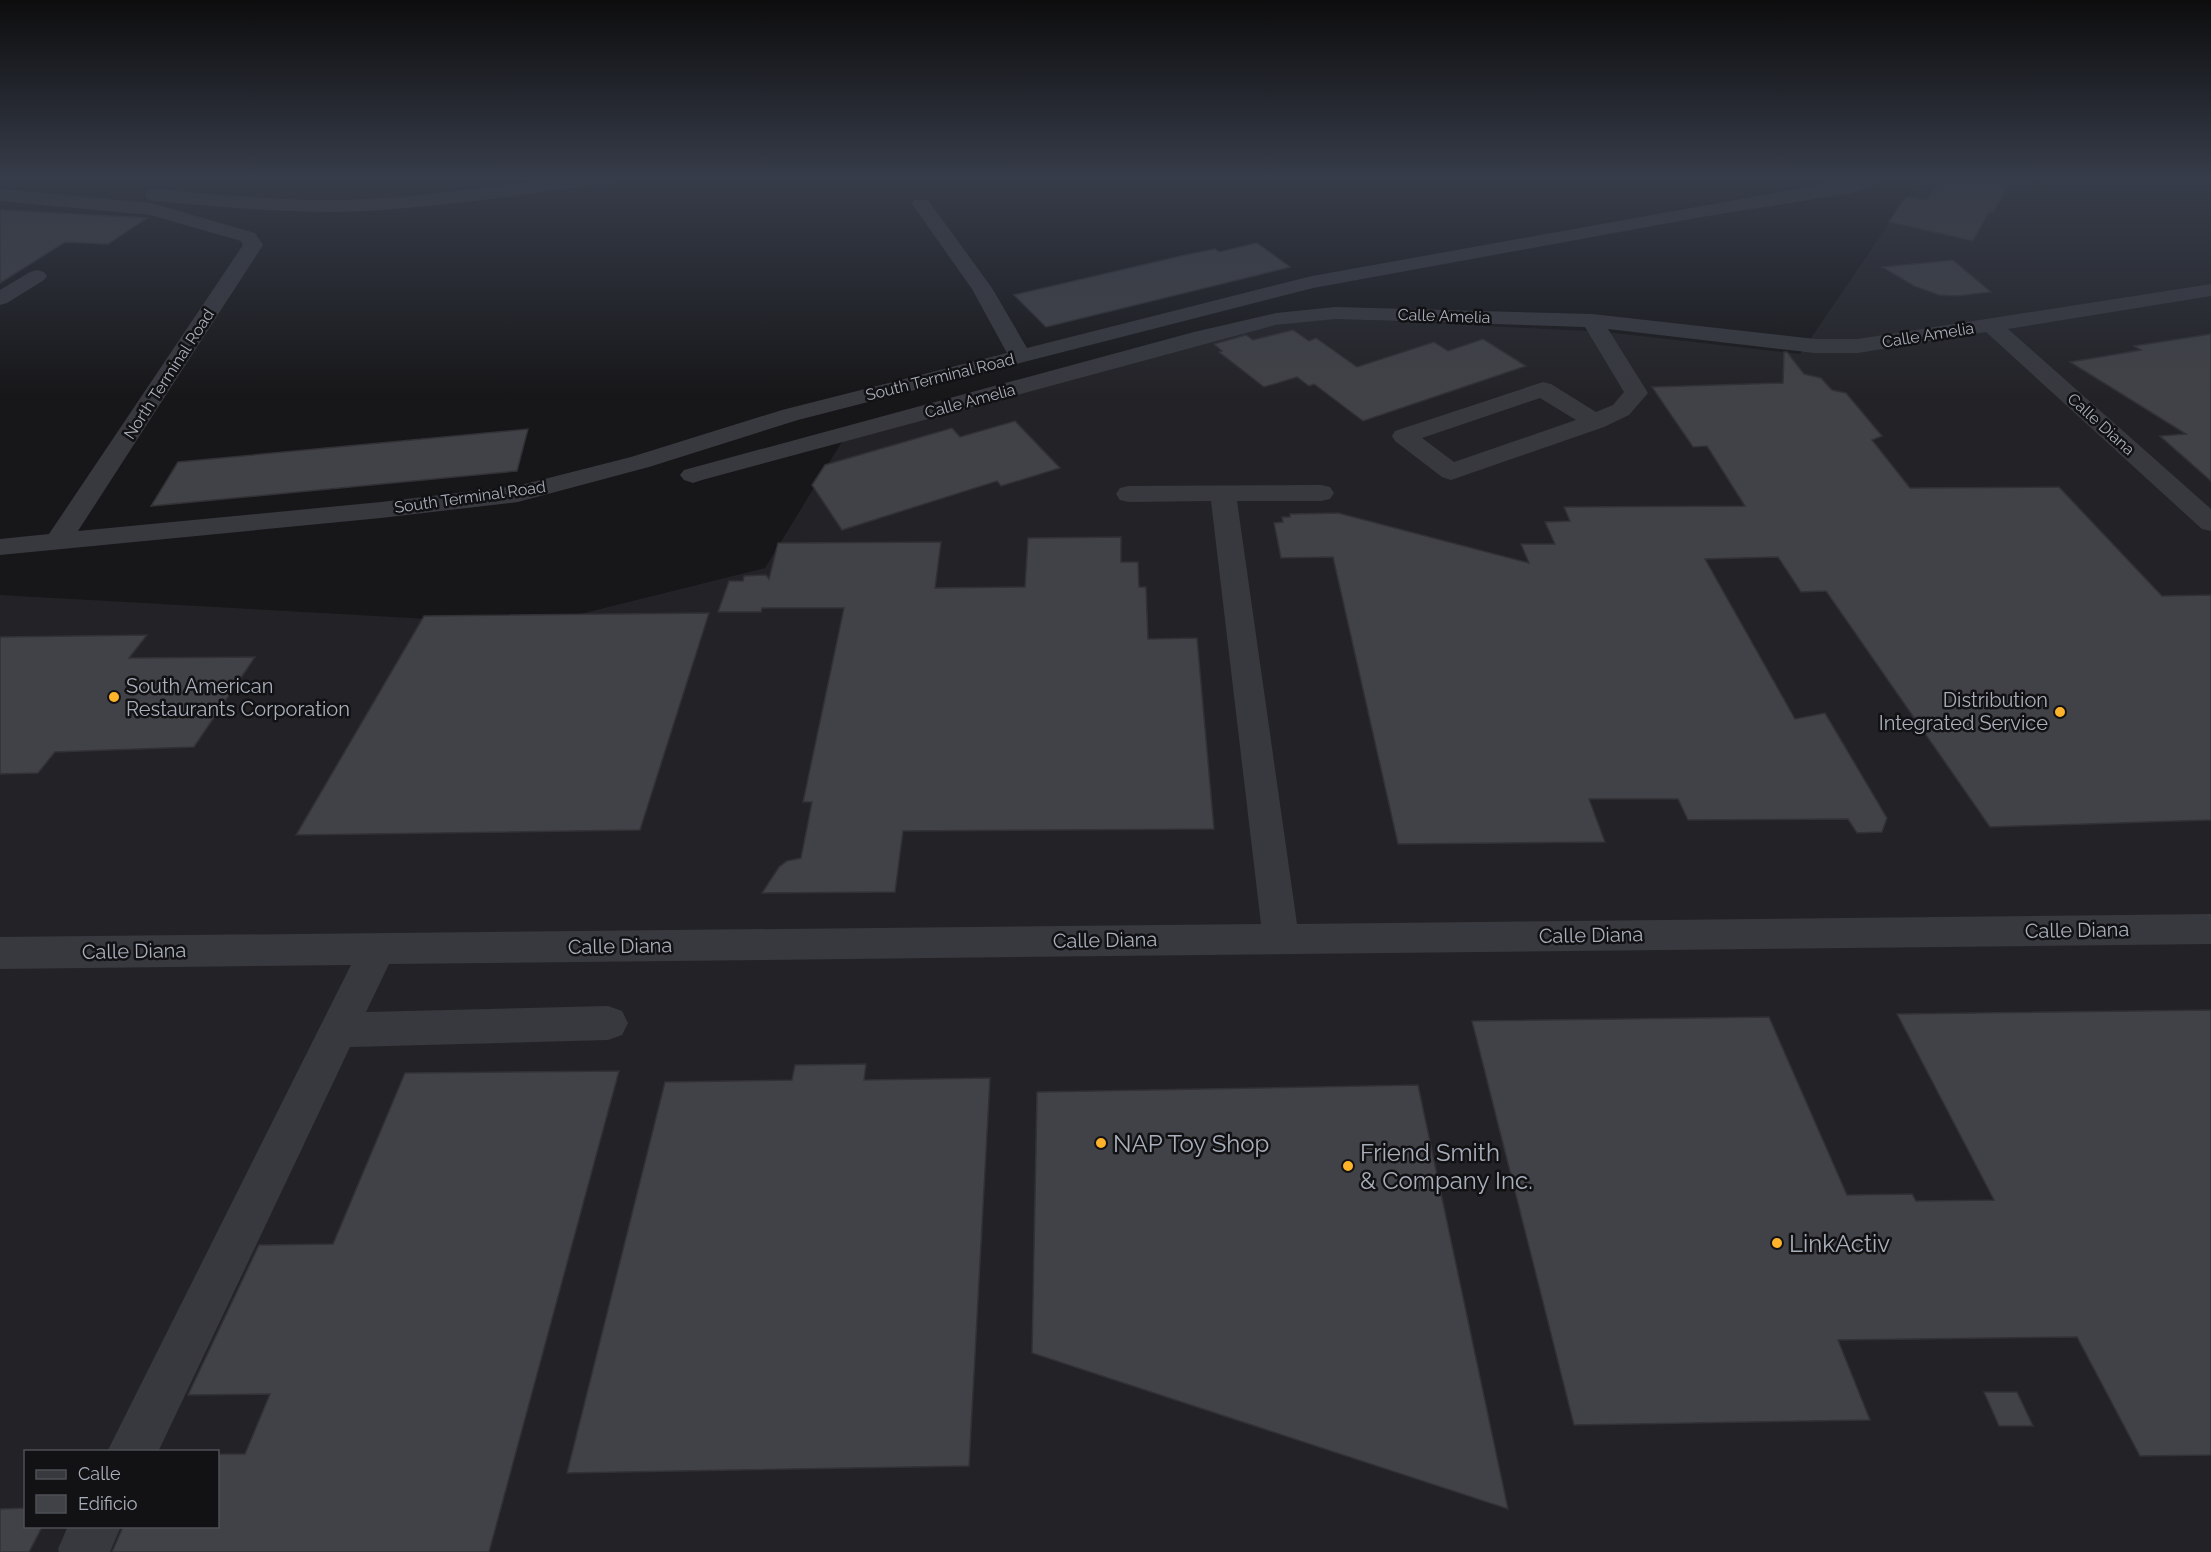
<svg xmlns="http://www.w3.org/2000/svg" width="2211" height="1552" font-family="Raleway,sans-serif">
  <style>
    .built { fill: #232327; fill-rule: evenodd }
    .building { fill: #414247; stroke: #313136; stroke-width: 1.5 }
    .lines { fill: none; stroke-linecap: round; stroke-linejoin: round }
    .minor { fill: #38393f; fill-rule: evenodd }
    .poi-dot { fill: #feb32a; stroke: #121215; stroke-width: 2 }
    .labels { text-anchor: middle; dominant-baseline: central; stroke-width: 5; stroke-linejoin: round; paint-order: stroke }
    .far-street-label { font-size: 16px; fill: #a8aeba; stroke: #121215 }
    .poi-label { font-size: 20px; fill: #a8aeba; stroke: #121215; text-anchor: start }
    .street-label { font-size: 20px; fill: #a8aeba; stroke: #121215 }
    .near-poi-label { font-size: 24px; fill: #a8aeba; stroke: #121215; text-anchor: start }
  </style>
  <rect width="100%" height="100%" fill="#171719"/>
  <path class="built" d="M1920 178H2211V1552H0V595L536 625 765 568 843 440 1248 329 1331 318 1605 332 1800 354ZM26 1452H218V1526H26Z"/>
  <path class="building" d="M1942 178H2014L1993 213 1989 212 1973 241 1889 222 1906 196 1926 200Z
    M0 210 147 218 108 244 65 242 0 283Z
    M1257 243 1290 267 1046 327 1014 295 1181 256 1215 249 1219 252Z
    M1953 260 1991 292 1956 296 1939 295 1914 286 1882 267Z
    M1293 330 1309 341 1316 338 1357 367 1434 342 1448 351 1483 339 1526 366 1363 421 1314 384 1309 386 1297 377 1264 387 1219 352 1222 351 1214 344 1246 335 1253 340Z
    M2211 334V481L2160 436 2186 434 2070 362 2141 350 2134 346Z
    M1784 352H1787L1804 374 1821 378 1832 390 1846 393 1882 436 1872 440 1910 488 2059 487 2162 596 2211 595V820L1990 827 1826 591 1801 592 1778 557 1705 559 1795 719 1825 713 1887 818 1882 832 1857 833 1848 819 1688 820 1678 799H1589L1605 842 1398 844 1333 557 1281 558 1274 523 1283 522 1282 517H1290V514L1338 513 1529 563 1521 544H1555L1545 522 1570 521 1564 507 1745 506 1707 446 1693 447 1652 387 1783 383Z
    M1015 421 1060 468 1001 486 997 481 842 530 812 485 825 465 952 428 960 437Z
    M528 429 517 471 151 506 178 462Z
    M1121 537V562H1138L1139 587H1146L1148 639 1197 638 1214 829 903 831 895 892 762 893 779 867 787 861 801 858 812 802H803L844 608H762L761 612H718L729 581H743L744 576 766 575 769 579 778 543 941 542 935 588 1025 587 1028 538Z
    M709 613 640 830 296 835 424 616Z
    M147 635 129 658 255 657 194 747 55 752 38 773 0 774V637Z
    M2211 1010V1455L2140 1456 2077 1337 1838 1340 1870 1420 1574 1425 1472 1021 1769 1017 1847 1195 1912 1194 1916 1201 1994 1200 1897 1014Z
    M866 1064 864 1080 990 1078 969 1466 567 1473 665 1082 792 1080 795 1065Z
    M619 1071 489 1552H112L123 1527H218V1454H245L270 1394 188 1395 259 1245 333 1244 405 1073Z
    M1418 1085 1508 1509 1032 1353 1037 1092Z
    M1984 1392H2017L2033 1426H1999Z
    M26 1508V1527H42L29 1552H0V1509Z"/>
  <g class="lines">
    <path class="minor" d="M560 178H620L611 183C520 194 423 211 333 212 273 212 213 206 154 201L147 199 145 195 147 191 154 189C213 194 273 200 332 200 408 200 485 187 560 178Z
      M1858 178H1886L1883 182 1852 193 1702 217 1313 288 798 420 649 467 518 502 381 518 0 555V539L49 534 243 245 241 241 150 215 0 201V189L151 203 255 233 263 245 78 531 381 502 517 486 631 457 782 410 1007 353 972 289 912 204 914 200H928L992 288 1027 348 1312 276Z
      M37 270 44 272 47 276 44 280 7 303 0 305V290L30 272Z
      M2211 284V296L2008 329 2211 509V531L2202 529 1986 332 1858 353H1815L1608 329 1648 393 1629 415 1604 427 1451 480 1442 477 1395 441 1392 436 1395 431 1543 382 1551 384 1596 412 1613 405 1624 392 1585 327 1335 319 1276 325 702 480 693 483 684 480 680 475 684 470 1194 332 1276 313 1335 307 1592 314 1815 339H1858ZM1540 398 1576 420 1454 462 1422 438Z
      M1321 485 1330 487 1334 493 1330 499 1321 501H1237L1297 924 2211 914V944L389 964 366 1012 608 1006 622 1011 628 1023 622 1035 608 1040 350 1047 158 1452H107L351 965 0 969V937L1261 924 1211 501 1129 502 1120 500 1116 494 1120 488 1129 486Z
      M68 1526H121L110 1552H59L58 1549Z"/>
  </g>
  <linearGradient id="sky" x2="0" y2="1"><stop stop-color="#0d0d0e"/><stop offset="0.45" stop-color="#363c49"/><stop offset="1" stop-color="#363c49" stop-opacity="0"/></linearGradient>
  <rect width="2211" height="396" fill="url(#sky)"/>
  <g class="poi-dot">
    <circle cx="114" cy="697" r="6"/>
    <circle cx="2060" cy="712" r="6"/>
    <circle cx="1101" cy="1143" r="6"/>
    <circle cx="1348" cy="1166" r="6"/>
    <circle cx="1777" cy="1243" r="6"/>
  </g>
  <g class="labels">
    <g class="far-street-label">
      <text transform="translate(1444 316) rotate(2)">Calle Amelia</text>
      <text transform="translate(1928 335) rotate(-9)">Calle Amelia</text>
      <text transform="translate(169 374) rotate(-57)">North Terminal Road</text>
      <text transform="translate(940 377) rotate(-14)">South Terminal Road</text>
      <text transform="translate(970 401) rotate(-15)">Calle Amelia</text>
      <text transform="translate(2101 424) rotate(42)">Calle Diana</text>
      <text transform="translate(470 497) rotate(-8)">South Terminal Road</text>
    </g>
    <g class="poi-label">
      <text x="126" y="686">South American<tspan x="126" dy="23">Restaurants Corporation</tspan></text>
      <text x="2048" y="700" text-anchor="end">Distribution<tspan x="2048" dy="23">Integrated Service</tspan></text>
    </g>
    <g class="street-label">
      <text transform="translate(2077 930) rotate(-1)">Calle Diana</text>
      <text transform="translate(1591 935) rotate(-1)">Calle Diana</text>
      <text transform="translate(1105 940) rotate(-1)">Calle Diana</text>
      <text transform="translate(620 946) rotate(-1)">Calle Diana</text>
      <text transform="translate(134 951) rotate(-1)">Calle Diana</text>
    </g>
    <g class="near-poi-label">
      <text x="1113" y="1143">NAP Toy Shop</text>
      <text x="1360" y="1152">Friend Smith<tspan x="1360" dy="28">&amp; Company Inc.</tspan></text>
      <text x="1789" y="1243">LinkActiv</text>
    </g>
  </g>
  <rect x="24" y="1450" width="195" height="78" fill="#121215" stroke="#4e5057" stroke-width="1.5"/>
  <rect x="36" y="1470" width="30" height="9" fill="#38393f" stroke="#4e5057" stroke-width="1.5"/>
  <text x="78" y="1480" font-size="18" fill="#a8aeba">Calle</text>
  <rect x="36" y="1495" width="30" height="18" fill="#414247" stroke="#4e5057" stroke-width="1.5"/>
  <text x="78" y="1510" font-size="18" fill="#a8aeba">Edificio</text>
</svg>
